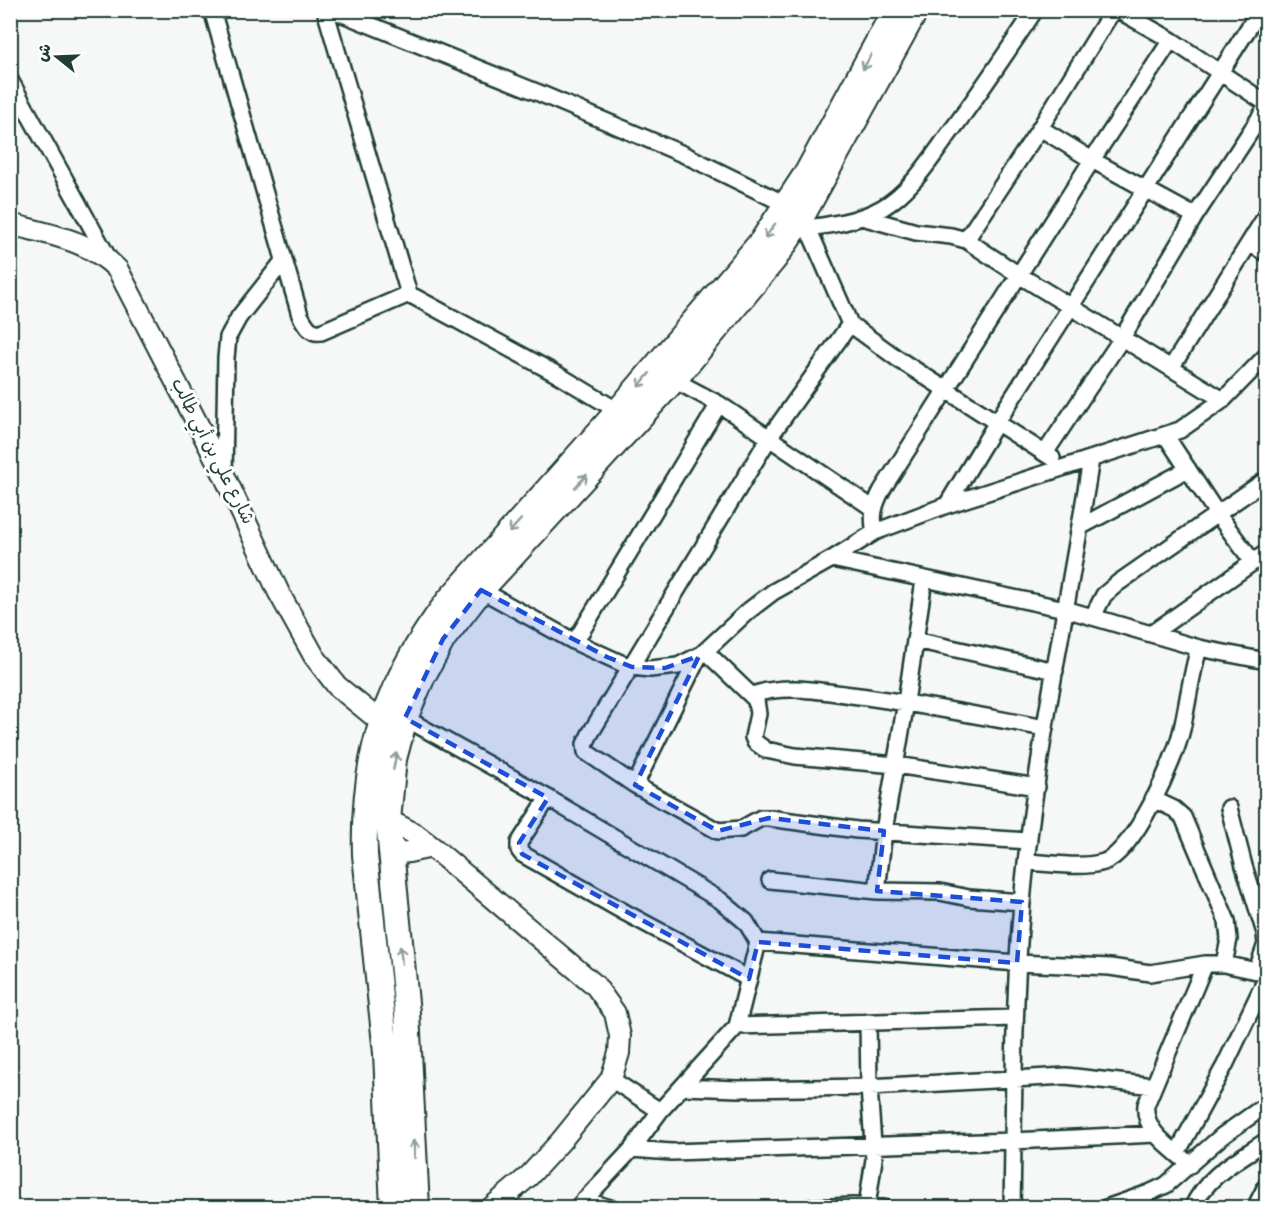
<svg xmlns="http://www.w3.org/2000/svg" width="1277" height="1218" font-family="Dekko,'Playpen Sans Arabic',sans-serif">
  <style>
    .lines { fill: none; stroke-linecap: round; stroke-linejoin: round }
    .minor-casing { stroke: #1f3d34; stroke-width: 20 }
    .tertiary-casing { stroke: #1f3d34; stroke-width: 24 }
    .primary-casing { stroke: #1f3d34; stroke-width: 28 }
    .minor { stroke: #fff; stroke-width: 15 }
    .tertiary { stroke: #fff; stroke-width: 20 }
    .primary { stroke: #fff; stroke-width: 24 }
    .oneway { stroke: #8f9e9a }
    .marked { fill: #1d4ed8; fill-opacity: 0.2; stroke: #1d4ed8; stroke-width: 4.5; stroke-dasharray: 12 8; stroke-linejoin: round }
    .labels { text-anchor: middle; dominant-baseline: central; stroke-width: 6; stroke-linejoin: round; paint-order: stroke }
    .street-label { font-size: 18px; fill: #1f3d34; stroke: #fff }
  </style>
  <rect width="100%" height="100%" fill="#f6f7f7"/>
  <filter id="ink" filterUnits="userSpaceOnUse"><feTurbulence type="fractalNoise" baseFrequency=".0167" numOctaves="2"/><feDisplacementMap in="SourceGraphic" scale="12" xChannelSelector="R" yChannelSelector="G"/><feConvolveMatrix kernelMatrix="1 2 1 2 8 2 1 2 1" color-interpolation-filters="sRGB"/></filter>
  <g filter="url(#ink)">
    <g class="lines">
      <defs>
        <path id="minor" d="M212 10 300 315C305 324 310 334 321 332L409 294
          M325 10 409 294 560 376 618 411
          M333 10 539 93 685 155 787 205
          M1118 10 1171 40 1266 103
          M10 80 110 261
          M1040 128 1092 160 1195 216
          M862 217 916 232 951 236 966 240 1019 275 1223 400
          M808 228 850 324 898 359 1052 458
          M798 229C825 226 858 222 882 208 910 192 930 160 949 134 979 94 1007 52 1035 10
          M966 240 1040 128 1113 10
          M1250 244 1266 253
          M850 324 769 438 590 734 585 744 586 752 635 785 718 831 741 829 761 818H769L857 830 1029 841
          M1171 368 1266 216
          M719 404 874 509
          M1166 436 1218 515 1253 562
          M1045 453 1122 338 1195 216 1266 108
          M224 475 226 358 228 337 239 317 284 260
          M947 505 997 422 1260 10
          M1080 527 1188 469
          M875 532C871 516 874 505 882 490L1092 160 1171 40
          M832 559 1065 609 1199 648 1266 661
          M481 590 575 642 621 663 632 667 650 669 678 666 702 654 747 612 773 592 832 559 875 532 947 505 1180 430 1223 400 1266 356
          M1093 616 1104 595 1118 583 1266 480
          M1151 634 1266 553
          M915 640 1055 671
          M575 642 719 404 674 380
          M705 651 756 700 758 714 753 737 755 742 766 750 795 756 896 765 1037 787
          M752 695C785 684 818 691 851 695 916 703 980 716 1045 728
          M405 718 548 798 720 900 746 922 758 942
          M635 785 699 656
          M548 798 519 843V850L522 854 626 913 749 979
          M1153 799 1174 809 1183 817 1227 921 1229 939 1224 964
          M1229 808 1244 866 1265 933 1266 944 1257 970
          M1026 862C1051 863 1081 869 1104 862 1135 851 1175 760 1182 729 1188 702 1191 675 1199 648
          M770 880 877 891 940 892 969 898 1022 902
          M877 891 884 831 906 702 924 580
          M737 1026 758 942 1017 963 1110 967 1150 973 1205 964H1224L1266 973
          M611 1079 660 1111
          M684 1087 738 1089 869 1087 1066 1076 1154 1086
          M632 1149 671 1152 702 1151 1013 1141 1156 1134
          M1177 1153 1225 1065 1266 979
          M1190 1165C1172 1148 1143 1132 1146 1105L1205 964
          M584 1200 610 1208
          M867 1206 874 1159 869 1087 868 1022
          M577 1208 632 1149 660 1111 737 1026 1015 1018
          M810 1208 853 1206 884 1208
          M1012 1208C1014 1106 1013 1005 1022 903 1035 754 1068 607 1091 459
          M1106 1208 1149 1193 1166 1185 1222 1136 1266 1105
          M1192 1208C1208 1174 1237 1161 1266 1141
          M1255 1208 1266 1186"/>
        <path id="tertiary" d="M10 224C47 234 91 240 118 270L224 475 279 593 314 656 337 686 381 722
          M388 820 415 834 432 847 595 985 615 1013 620 1036 619 1053 611 1079 561 1141 529 1176 491 1208
          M390 854 409 852 432 847"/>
        <path id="primary" d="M393 1208 386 1053 365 855C362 753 387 681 449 600L618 411 762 241 808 171 895 10
          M417 1208 407 1013 388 820 394 759 405 718 423 676 443 639 481 590 674 380 775 258 795 229 916 10"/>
      </defs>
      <use href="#minor" class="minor-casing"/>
      <use href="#tertiary" class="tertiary-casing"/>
      <use href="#primary" class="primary-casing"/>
      <use href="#minor" class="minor"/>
      <use href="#tertiary" class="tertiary"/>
      <use href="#primary" class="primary"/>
    </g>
    <defs><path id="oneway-shaft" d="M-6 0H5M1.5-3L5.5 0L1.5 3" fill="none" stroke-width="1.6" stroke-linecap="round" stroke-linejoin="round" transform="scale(1.5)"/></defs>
    <g class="oneway">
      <use href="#oneway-shaft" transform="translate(867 62) rotate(118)"/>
      <use href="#oneway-shaft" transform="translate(770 231) rotate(125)"/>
      <use href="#oneway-shaft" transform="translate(644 380) rotate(130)"/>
      <use href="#oneway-shaft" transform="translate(581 481) rotate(-47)"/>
      <use href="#oneway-shaft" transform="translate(515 526) rotate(132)"/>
      <use href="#oneway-shaft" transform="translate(395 761) rotate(-79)"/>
      <use href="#oneway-shaft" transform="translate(401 955) rotate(-96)"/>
      <use href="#oneway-shaft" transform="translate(414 1149) rotate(-93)"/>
    </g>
  </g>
  <path class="marked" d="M481 590 607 657 632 667 665 668 699 656 635 785 718 831 769 818 884 831 877 891 1022 902 1017 963 758 942 749 979 522 854 519 843 548 798 405 718 443 639Z"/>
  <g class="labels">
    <g class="street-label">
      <text transform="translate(211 452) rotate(63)">شارع علي بن أبي طالب</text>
    </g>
  </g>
  <rect width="1277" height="1218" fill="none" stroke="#fff" stroke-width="36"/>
  <rect x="18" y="18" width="1241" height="1182" fill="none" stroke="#1f3d34" stroke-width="2" filter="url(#ink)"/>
  <g transform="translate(57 57) rotate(288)" stroke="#ffffff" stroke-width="4.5" paint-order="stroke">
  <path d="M0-4.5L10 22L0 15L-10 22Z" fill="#1f3d34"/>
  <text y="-9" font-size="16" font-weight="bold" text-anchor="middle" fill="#1f3d34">ش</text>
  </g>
</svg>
